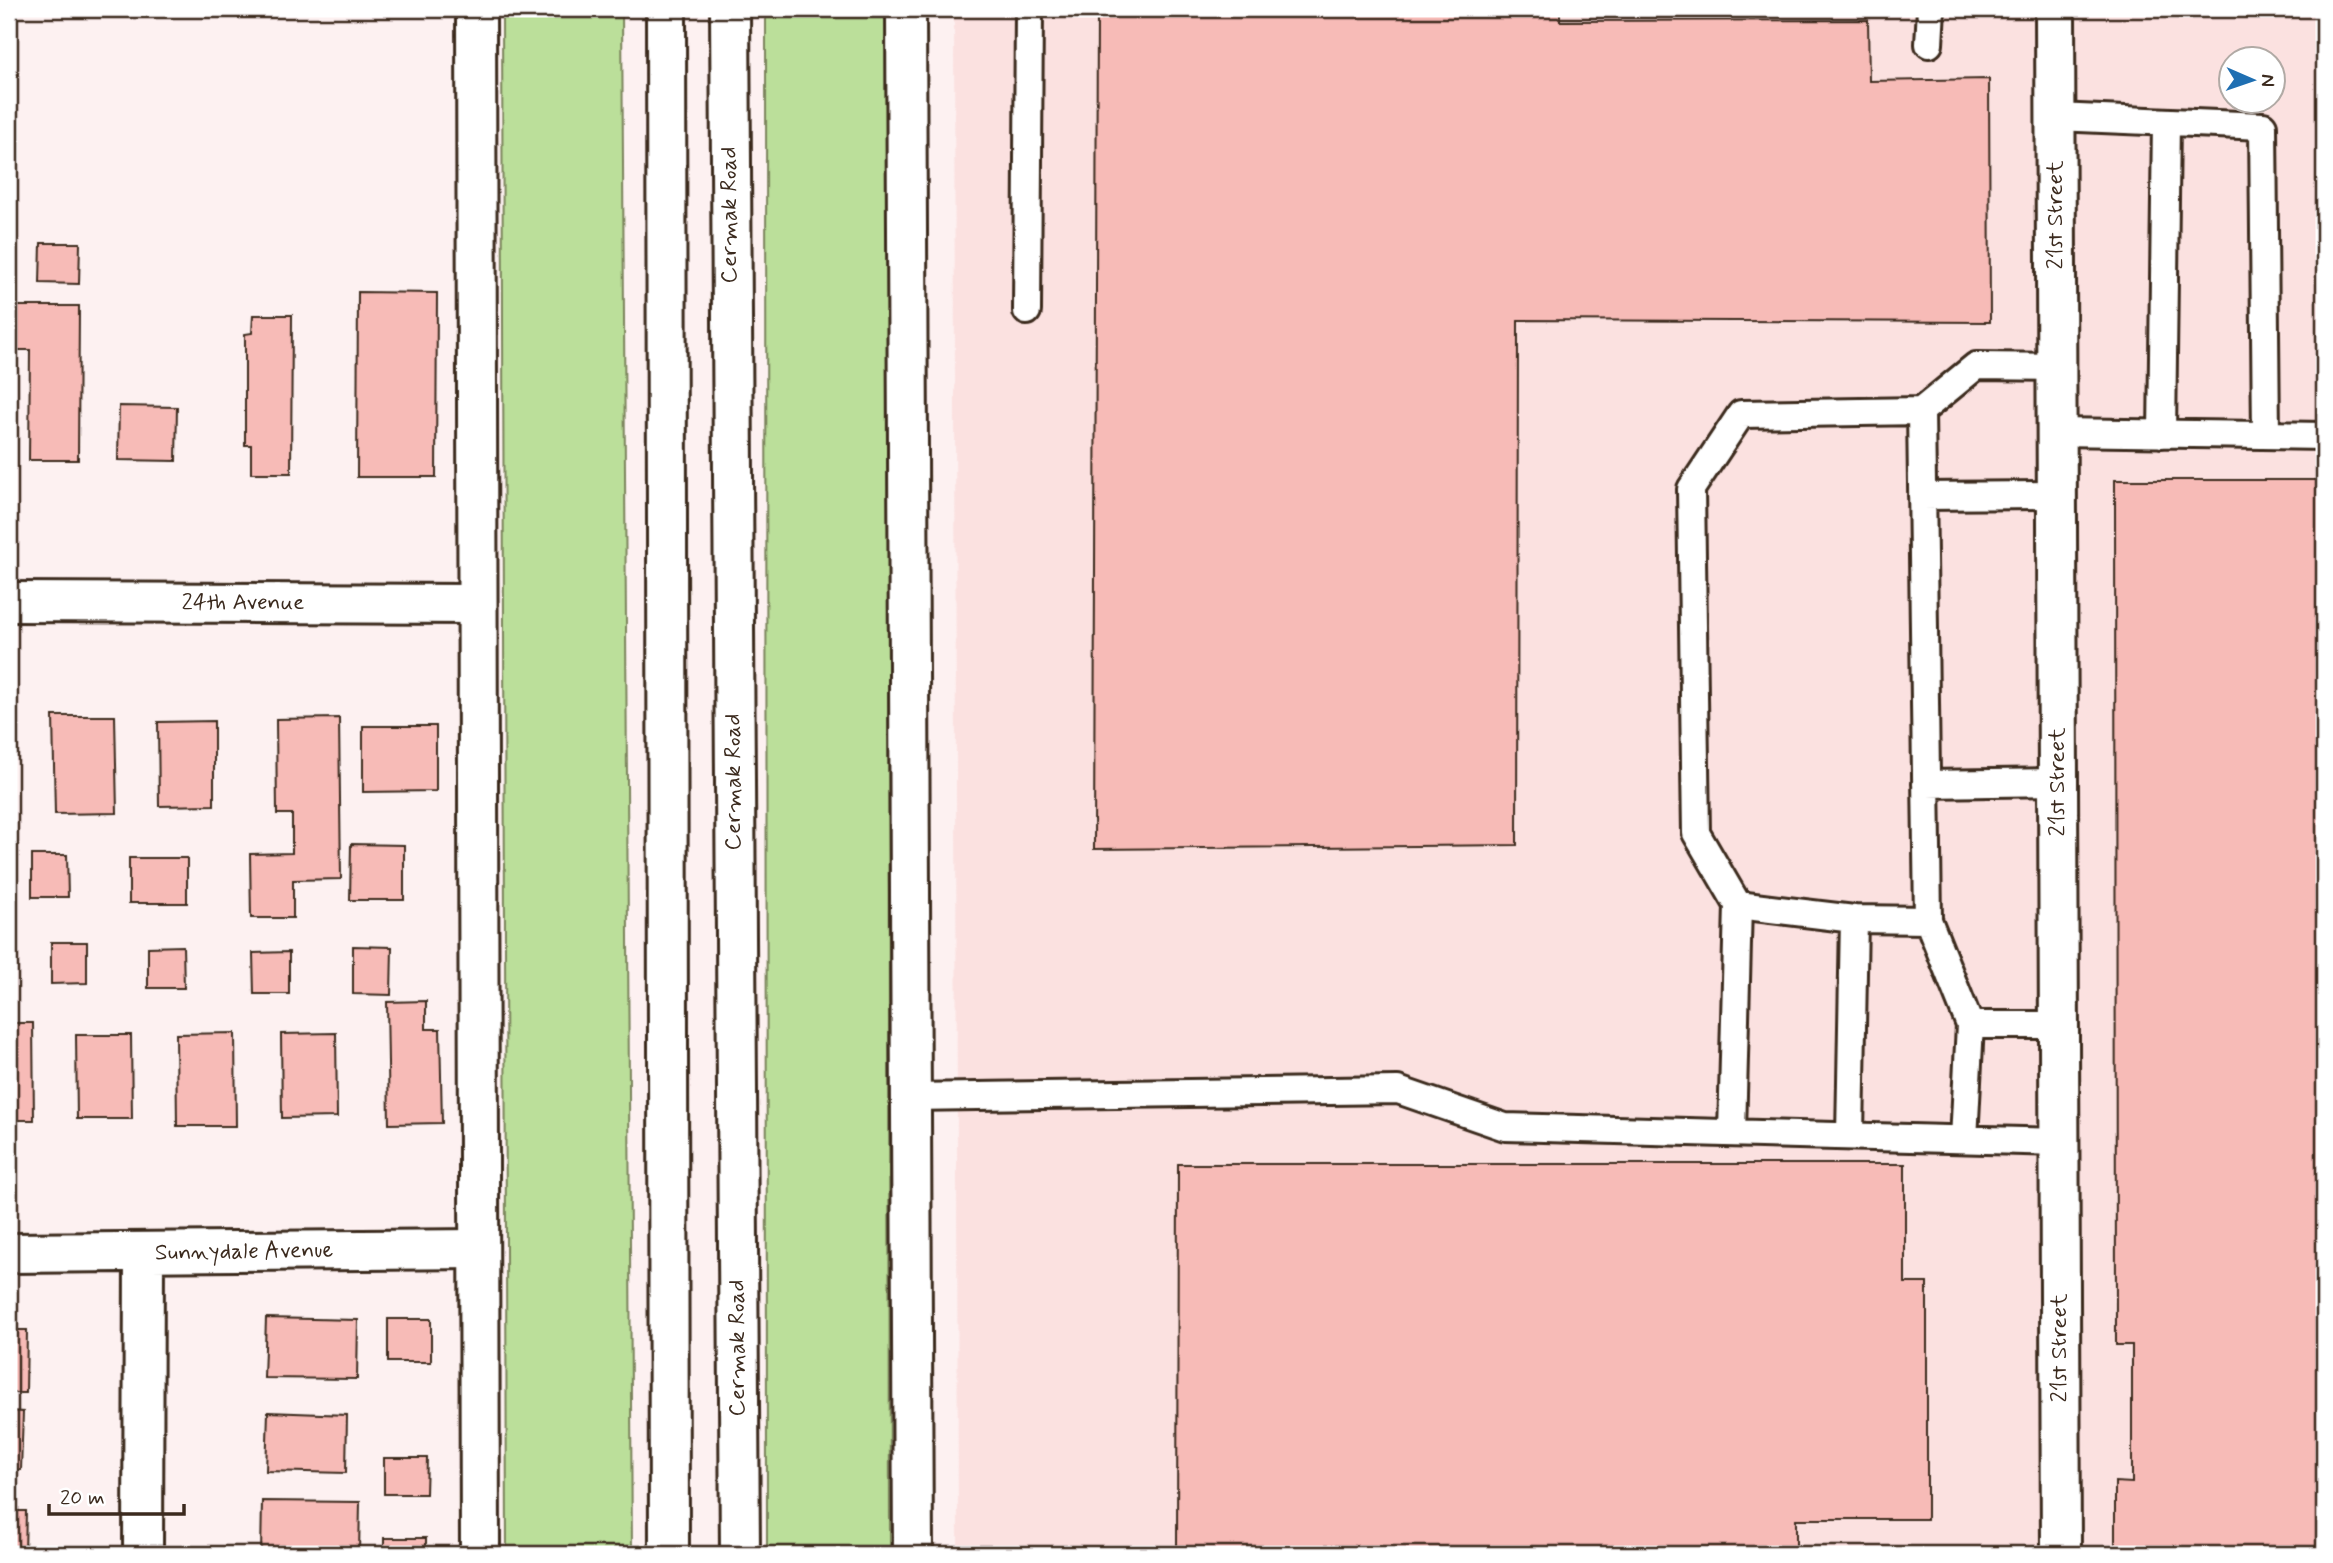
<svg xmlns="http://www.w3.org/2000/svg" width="2333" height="1563" font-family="Mynerve,sans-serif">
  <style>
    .built { fill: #fbe1e0; fill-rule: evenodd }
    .green { fill: #bbdf9a; stroke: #7b845c; stroke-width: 2 }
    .building { fill: #f7bbb7; stroke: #3b2a1e; stroke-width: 2 }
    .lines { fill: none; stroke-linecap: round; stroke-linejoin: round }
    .lane-casing { stroke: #3b2a1e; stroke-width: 32 }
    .street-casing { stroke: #3b2a1e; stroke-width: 44 }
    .secondary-casing { stroke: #3b2a1e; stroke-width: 44 }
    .primary-casing { stroke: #3b2a1e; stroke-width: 44 }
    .lane { stroke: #fff; stroke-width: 26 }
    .street { stroke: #fff; stroke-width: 38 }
    .secondary { stroke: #fff; stroke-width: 38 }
    .primary { stroke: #fff; stroke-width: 38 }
    .labels { text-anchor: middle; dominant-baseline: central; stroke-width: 5; stroke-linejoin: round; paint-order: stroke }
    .street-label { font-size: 23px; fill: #3b2a1e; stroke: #fff }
  </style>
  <rect width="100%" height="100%" fill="#fdf1f1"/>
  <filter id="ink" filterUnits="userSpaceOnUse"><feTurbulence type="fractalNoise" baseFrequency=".0143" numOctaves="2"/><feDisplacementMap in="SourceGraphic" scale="14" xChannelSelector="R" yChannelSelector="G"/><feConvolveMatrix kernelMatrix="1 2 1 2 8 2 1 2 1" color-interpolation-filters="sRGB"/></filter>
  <g filter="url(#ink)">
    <path class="built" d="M954 9H2324V1554H958ZM2232 60H2274V102H2232Z"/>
    <path class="green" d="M502 9H622L632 1554H507Z
      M766 9H887L890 1554H767Z"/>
    <path class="building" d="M1097 9H1560V21L1868 20 1869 81 1989 79 1990 322 1518 320 1517 845 1094 849Z
      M41 243H80L79 284 40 283Z
      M358 292 437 293 436 477H357Z
      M9 306H79L78 460H29L30 350H9Z
      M253 315H292L291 473H251V445H245V334L252 333Z
      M119 406 177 407 176 461 118 460Z
      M2115 480H2324V1551H2115V1482L2132 1483V1345H2116Z
      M53 716H115L117 813 55 814Z
      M339 718 341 879 293 880V918H251L250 854 292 853V814H277L276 719Z
      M214 721V805L159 806 158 722Z
      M363 726H436V791L363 792Z
      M351 844 404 845V900H350Z
      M32 855H67L68 897H32Z
      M129 858H187V903H129Z
      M51 942H87V983L51 984Z
      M183 946 184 988H148V947Z
      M353 946 392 947 391 995 353 994Z
      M289 952V994H254L253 953Z
      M426 1001V1029H440L442 1123 389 1124 387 1002Z
      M9 1023H33L34 1120H9Z
      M235 1033 236 1126H177L176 1034Z
      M336 1033 337 1117 282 1118 281 1034Z
      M76 1035H131L132 1119H77Z
      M1178 1164H1905V1283H1927V1519H1796V1554H1177Z
      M266 1318 358 1320 357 1379 264 1378Z
      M388 1319H431V1362H388Z
      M9 1330H27L26 1393H9Z
      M9 1411 23 1412 21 1470H9Z
      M268 1412 347 1415 346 1473 266 1471Z
      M384 1458H427L426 1494H384Z
      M262 1501 360 1502 359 1554H261Z
      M9 1511H26L25 1554H9Z
      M384 1538H426V1554H384Z"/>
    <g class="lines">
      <defs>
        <path id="lane" d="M1929 44 1931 9
          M2056 117 2263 126 2266 435
          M1027 311 1029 9
          M1921 411 1928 920
          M2057 432 2324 436
          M2162 434 2166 122
          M1922 496 2057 495
          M1926 784 2058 782
          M1738 905 1854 919 1850 1136
          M1854 919 1928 920 1970 1025H2059
          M911 1097 1398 1090 1505 1127 2059 1142
          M1732 1133 1738 905 1696 833 1691 489 1741 414 1921 411 1976 366 2057 367
          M1964 1139 1970 1025"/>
        <path id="street" d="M2055 9 2061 1554
          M9 602 477 604
          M9 1253 479 1249
          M143 1554 144 1253"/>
        <path id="secondary" d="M476 9 480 1554
          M906 9 913 1554"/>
        <path id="primary" d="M666 9 669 1554
          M730 9 740 1554"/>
      </defs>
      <use href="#lane" class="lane-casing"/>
      <use href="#street" class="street-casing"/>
      <use href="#secondary" class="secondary-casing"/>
      <use href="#primary" class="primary-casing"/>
      <use href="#lane" class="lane"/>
      <use href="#street" class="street"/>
      <use href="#secondary" class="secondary"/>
      <use href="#primary" class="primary"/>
    </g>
  </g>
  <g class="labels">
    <g class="street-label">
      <text transform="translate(730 215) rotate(-90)">Cermak Road</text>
      <text transform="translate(2056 215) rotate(-90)">21st Street</text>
      <text x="243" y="603">24th Avenue</text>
      <text transform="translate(734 782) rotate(-90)">Cermak Road</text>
      <text transform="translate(2058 782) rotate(-90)">21st Street</text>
      <text transform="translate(244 1252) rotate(-1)">Sunnydale Avenue</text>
      <text transform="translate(738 1348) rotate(-90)">Cermak Road</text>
      <text transform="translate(2060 1348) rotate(-90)">21st Street</text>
    </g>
  </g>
  <rect width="2333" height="1563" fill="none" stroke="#fff" stroke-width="35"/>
  <rect x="18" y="18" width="2298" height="1528" fill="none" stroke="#3b2a1e" stroke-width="2.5" filter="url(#ink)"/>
  <g transform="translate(2252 80) rotate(92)"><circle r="33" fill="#ffffff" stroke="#b1aaa5" stroke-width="2"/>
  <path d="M0-5L12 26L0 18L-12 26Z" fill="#1f6fb2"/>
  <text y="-10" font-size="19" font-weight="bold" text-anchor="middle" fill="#3b2a1e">N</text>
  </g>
  <path d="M49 1504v10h135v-10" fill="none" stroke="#3b2a1e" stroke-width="3.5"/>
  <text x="60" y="1504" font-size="21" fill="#3b2a1e" stroke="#ffffff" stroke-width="5" paint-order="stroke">20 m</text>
</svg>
